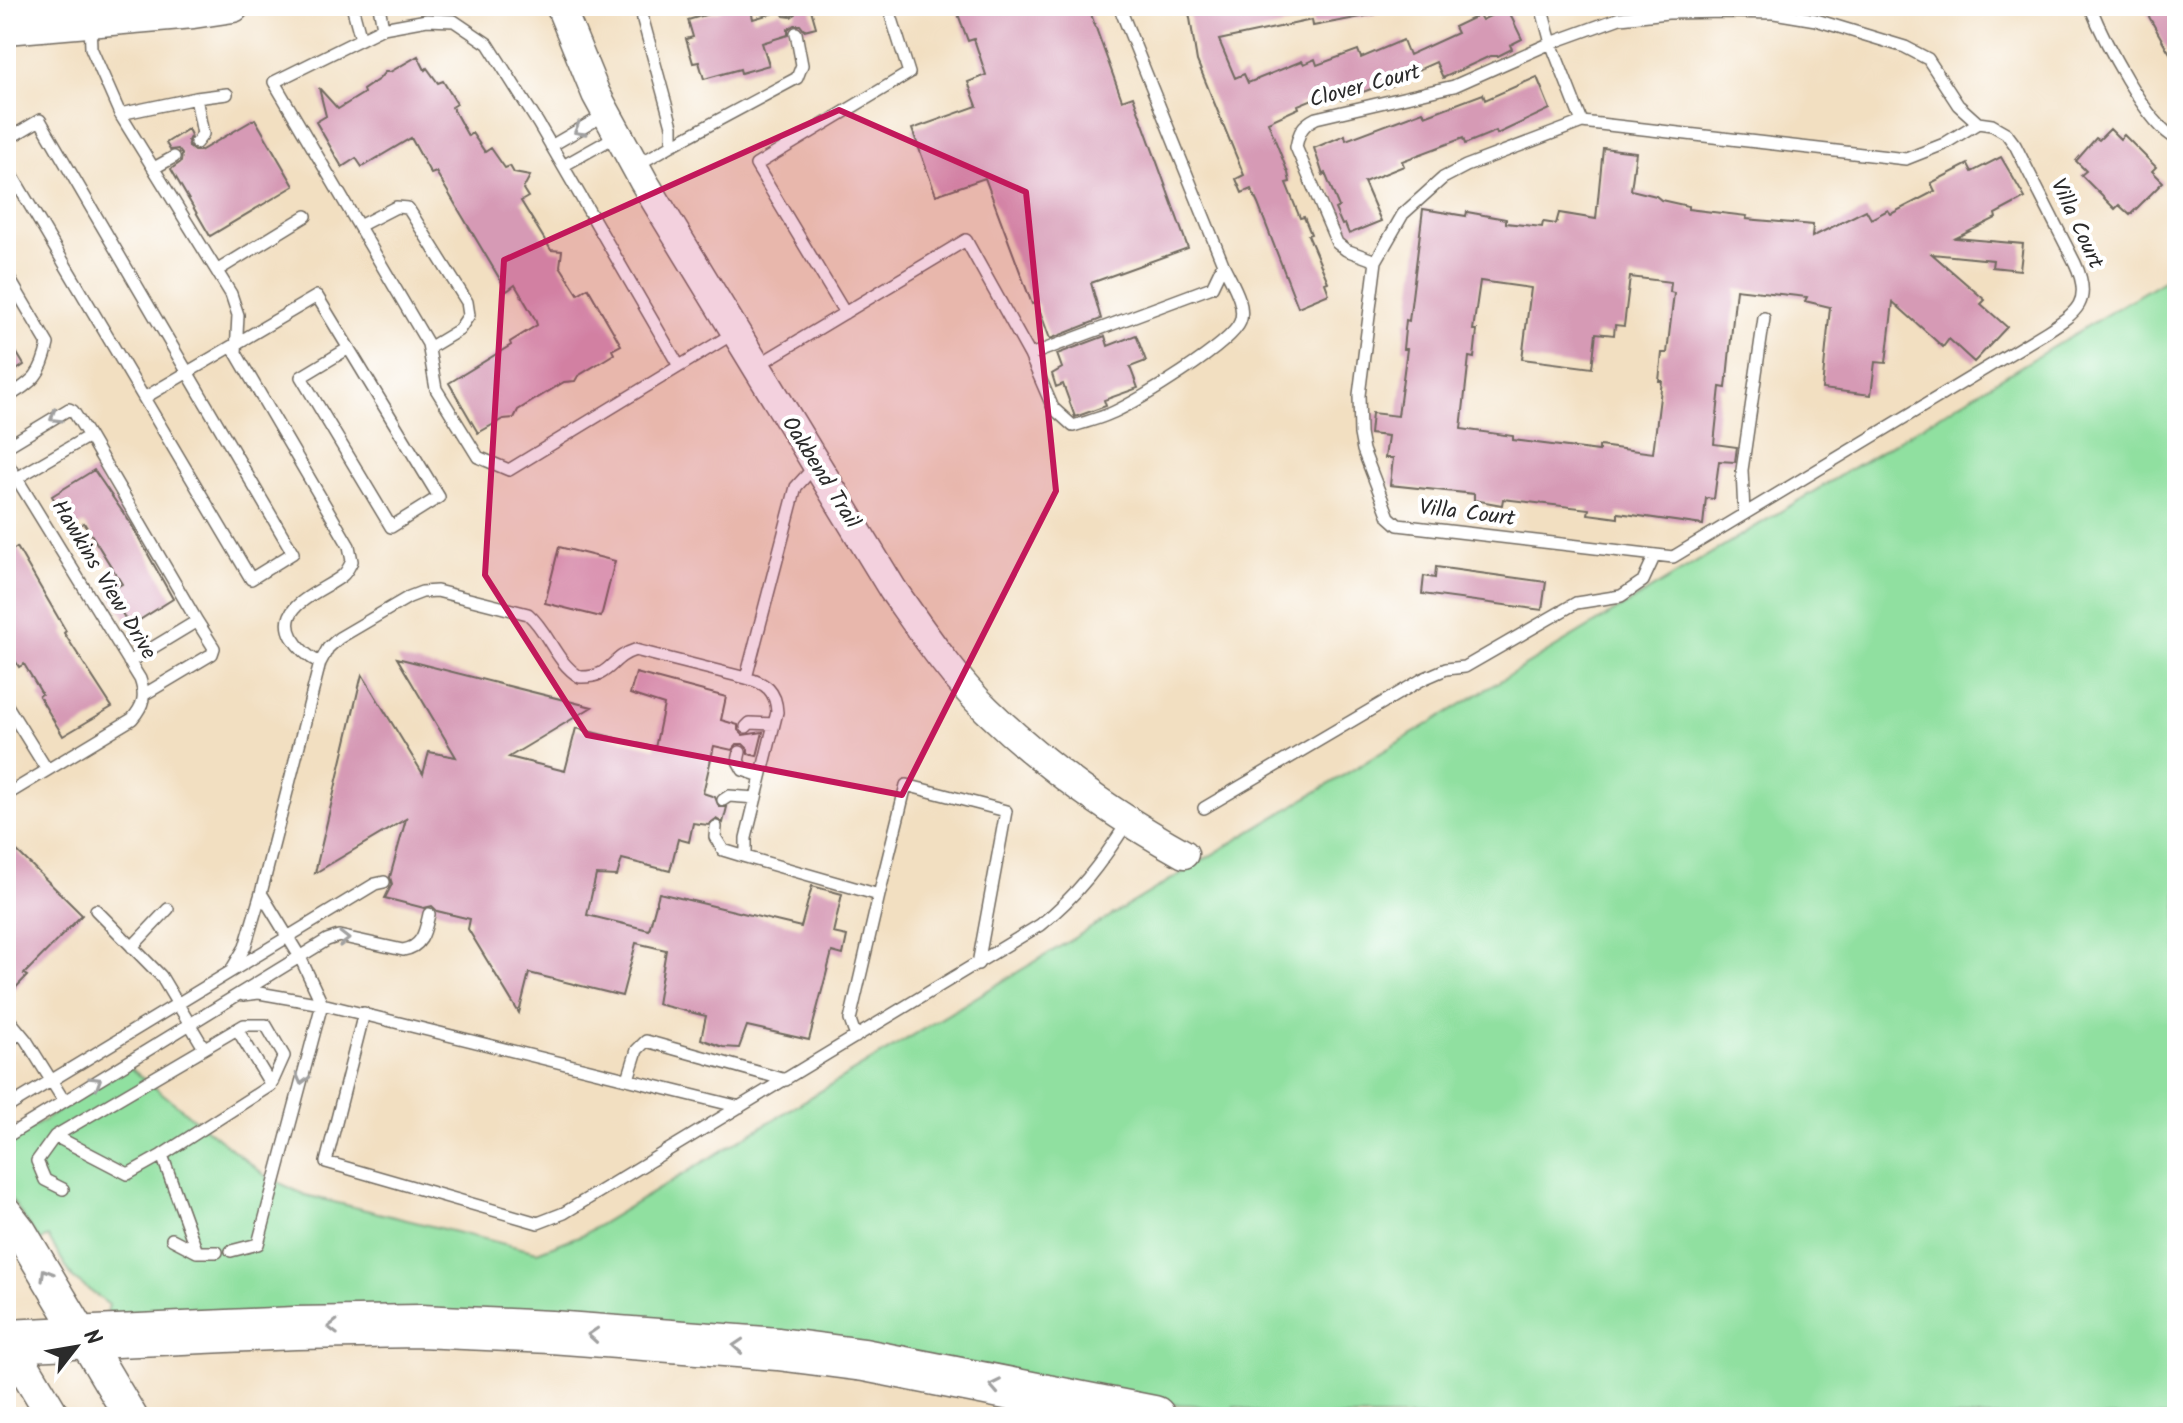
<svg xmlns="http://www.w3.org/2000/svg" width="2183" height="1423" font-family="Kalam,sans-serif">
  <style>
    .green { fill: #90e0a0; stroke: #5e8666; stroke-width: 2 }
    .building { fill: #d69ab5; fill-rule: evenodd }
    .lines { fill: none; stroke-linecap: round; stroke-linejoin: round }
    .service-casing { stroke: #716a60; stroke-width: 14 }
    .tertiary-casing { stroke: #716a60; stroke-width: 31 }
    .secondary-casing { stroke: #716a60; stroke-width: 35 }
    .motorway-casing { stroke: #716a60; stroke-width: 45 }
    .service { stroke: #fff; stroke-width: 11 }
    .tertiary { stroke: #fff; stroke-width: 28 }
    .secondary { stroke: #fff; stroke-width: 32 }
    .motorway { stroke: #fff; stroke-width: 42 }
    .oneway { stroke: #a0a0a0 }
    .marked { fill: #c2185b; fill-opacity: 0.2; stroke: #c2185b; stroke-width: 6; stroke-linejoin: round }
    .labels { text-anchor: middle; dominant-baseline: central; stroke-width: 8; stroke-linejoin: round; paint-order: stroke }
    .street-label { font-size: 22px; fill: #2b2b2b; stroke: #fff }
  </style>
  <rect width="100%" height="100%" fill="#fff"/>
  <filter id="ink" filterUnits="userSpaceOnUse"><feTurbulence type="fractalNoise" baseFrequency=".0125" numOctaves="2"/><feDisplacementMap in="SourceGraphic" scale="16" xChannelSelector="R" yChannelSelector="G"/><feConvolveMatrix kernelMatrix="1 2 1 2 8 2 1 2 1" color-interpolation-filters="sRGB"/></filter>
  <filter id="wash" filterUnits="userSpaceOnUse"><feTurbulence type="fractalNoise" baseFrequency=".006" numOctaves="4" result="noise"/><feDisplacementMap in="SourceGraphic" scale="32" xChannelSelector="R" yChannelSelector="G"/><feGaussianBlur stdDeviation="1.8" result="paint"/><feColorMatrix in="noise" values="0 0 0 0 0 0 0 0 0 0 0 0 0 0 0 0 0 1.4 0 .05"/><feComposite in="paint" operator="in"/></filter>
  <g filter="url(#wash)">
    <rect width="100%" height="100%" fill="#f2dfc1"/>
    <path class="green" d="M2177 272V1417H1276L1234 1406 1231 1414 1194 1405 1163 1404 990 1368 116 1315 107 1313 109 1305 73 1278 48 1237 40 1241 6 1192V1145L128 1066 267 1177 305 1195 537 1252 584 1234Z"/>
    <g id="blocks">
      <path class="building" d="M721 6H750L753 19 781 11 784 16 791 17 796 14 797 6H810L816 27 804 30 800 25H794L788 29V35L762 43 769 65 741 73 740 69 704 79 699 62 693 63 686 39 693 37 688 20 722 10Z
        M980 6H1088L1122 100 1133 96 1188 248 1091 283 1101 319 1050 339 1037 303 1032 304 985 178 936 195 912 129 977 106 968 82 986 75 974 39 968 41 958 14Z
        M1188 6H1377V14L1313 26 1312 20 1219 40 1235 78 1244 74 1248 83 1302 61 1304 64 1315 59 1317 65 1358 50 1361 58 1403 40 1409 55 1457 33 1454 27 1479 15 1482 20 1507 8 1522 39 1510 45 1512 49 1498 56H1490L1443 78 1436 62 1400 78 1401 82 1384 89 1382 85 1341 100 1337 89 1298 105 1299 108 1268 122 1288 173 1290 182 1286 183 1300 218 1304 217 1311 234 1308 235 1328 282 1325 283 1329 294 1298 307 1258 204 1251 189 1242 193 1236 179 1244 175 1197 61Z
        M2143 6H2177V64L2166 47Z
        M418 56 425 70 427 68 438 83 443 81 457 104 452 107 468 136 472 133 485 152 491 148 505 168 510 166 514 173 530 176 523 189 528 197 521 201 551 250 562 251 560 266 578 294 588 288 621 345 612 350 614 354 578 376 575 381 564 382 518 410 514 418 503 419 478 433 449 383 511 345 510 342 537 325 535 319 515 285 507 291 436 172 431 174 411 138 362 167 356 158 342 167 316 122 326 116 319 88 338 109 364 93 363 90 379 79 385 72H390Z
        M1537 77 1550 109 1497 134 1496 131 1465 144 1463 138 1402 161 1404 166 1364 182 1381 221 1349 234 1345 224 1342 225 1335 209 1339 207 1325 173 1323 175 1314 148 1345 135 1346 140 1423 111 1425 116 1483 94 1485 100Z
        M255 119 294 186 210 236 171 169 181 162 182 154 178 149 170 150 166 143 188 129 191 135 188 141 189 147 194 151H200Z
        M2110 129 2120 139 2124 135 2156 167 2152 171 2163 182 2130 215 2119 205 2115 209 2081 175 2086 171 2076 161 2096 138 2099 140Z
        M1603 148 1636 152 1631 190 1656 196 1661 200 1688 206V209L1747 216 1746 219 1813 225 1812 237 1866 210 1871 219 1888 210 1891 214 1935 191 1931 183 1968 164 1972 172 2001 157 2025 198 1995 214 1996 218 1956 238 2023 244 2020 270 1992 267 1993 260 1932 254 1985 300 1981 304 2007 327 1974 362 1949 339 1943 347 1893 302 1886 363 1875 362 1871 395 1822 389 1830 307 1805 301 1807 297 1736 289 1726 388 1720 387 1714 444 1737 447 1735 462 1719 461 1714 499 1706 498 1703 525 1618 513V518L1588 514 1589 509 1503 499 1502 505 1474 500V494L1390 485 1393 458H1385L1388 436 1370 434 1372 413 1398 416 1407 349H1403L1406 320 1409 321 1423 209 1466 216 1467 212 1506 219V223L1542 227 1543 222 1556 224 1559 213 1596 219ZM1630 277 1671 282 1670 292 1674 293 1667 353H1662L1659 381H1662L1653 453 1599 446V451L1513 440V436L1461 429 1469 357 1474 358 1477 330H1473L1480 281 1531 288 1522 359 1592 368 1596 333 1614 335 1615 325 1624 326Z
        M6 335 24 365 6 377Z
        M1136 335 1146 361 1130 367 1138 388 1104 400 1106 406 1075 417 1063 384 1056 387 1052 374 1062 368 1057 354 1105 336 1108 346Z
        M94 470 131 524 173 599 130 626 109 592 122 584 84 523 73 530 52 496Z
        M17 547 66 631 64 633 112 707 63 736 39 696 42 694 24 664 19 667 6 645V554Z
        M559 547 615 561 601 617 545 603Z
        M1436 567 1546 582 1542 610 1422 594 1424 576 1435 578Z
        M397 658 592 707 509 757 565 771 576 728 655 748 664 705 630 694 636 673 726 697 721 720 738 725V730L743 735 763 732 757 756 748 754V749L743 744H737L732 750 714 746 703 793 715 797 719 807H727L723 823 716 819 708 825 693 823 689 842 678 839 670 871 622 859 617 876 596 875 587 915 649 930 659 893 801 927 812 886 842 894 833 933 847 936 843 955 832 952 809 1040 747 1026 739 1048 723 1047 701 1039 706 1016 657 1004 666 950 636 943 622 996 529 973 519 1013 468 929 470 919 437 911 432 906 424 908 385 898 392 884 390 877 406 819 315 873 362 674 423 774 429 752 456 757Z
        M6 840 82 915 24 974 27 976 6 998Z"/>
    </g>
  </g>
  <g filter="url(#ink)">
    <use href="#blocks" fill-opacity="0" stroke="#716a60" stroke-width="2"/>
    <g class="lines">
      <defs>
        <path id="service" d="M352 6 361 39
          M379 6 383 28
          M788 6 789 9
          M1541 6 1551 43 1582 122
          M2090 6C2103 38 2146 125 2177 139
          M90 22 91 48 120 114 231 294 238 315 236 353 349 546 352 561C349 567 347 572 342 576 322 592 275 605 292 637 299 649 308 657 320 663
          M196 98 227 94
          M120 114 196 98 203 134 196 143
          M1582 122 1906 159 1944 144 1978 123 1992 125 2006 133 2015 145 2075 263C2093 302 2077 312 2046 332L1673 557 1398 525 1389 517 1363 450 1360 434 1359 395 1376 261 1403 214 1443 178 1466 166Z
          M6 140 40 120 293 553 251 579 6 165
          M672 145 797 78 802 65 796 33
          M551 146 606 114
          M637 165 672 145V126L643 20 642 6
          M563 166 618 135
          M154 168 174 157
          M359 226 396 207 408 208 467 302 469 315 459 330 429 348
          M1376 261 1346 250 1337 243 1296 147C1299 132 1302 125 1316 118L1454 86 1551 43 1620 18 1668 13 1727 12 1774 13 1816 20 1905 47 1928 59 1958 105 1978 123
          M218 270 306 216
          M6 273 48 344C41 377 33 381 6 398
          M845 313 756 165 909 73 888 6
          M1030 355 1053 408 1073 426C1087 422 1101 418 1114 412 1138 401 1231 345 1240 322 1247 304 1230 280 1223 264
          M758 365 966 240 1030 355 1212 287 1223 264 1119 6
          M679 366 538 123 488 44 454 21 427 20 383 28 274 82 428 344 436 389 478 457 509 470 734 333
          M144 398 317 296 439 497 391 527 301 377 349 348
          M89 436 197 621
          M6 447 69 409 73 411 89 436 17 478
          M6 461 140 679C146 696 144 705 132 719L6 795
          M1744 513 1742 470 1764 318
          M129 662 197 621 214 648 212 654 145 694
          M746 678C766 683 776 691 777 712L746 838V857L879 895 850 1020 856 1037
          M6 704 47 770
          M746 727 750 723 774 724
          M740 752 738 761 743 770 761 776
          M723 800 729 796 756 798
          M1204 808 1423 679 1446 669 1465 667 1576 603 1621 596 1643 581 1655 555
          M716 827 715 837 723 850 746 857
          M879 895 906 785 1006 811 978 964
          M96 910 161 976 204 1048
          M132 947 168 909
          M233 967 245 947 261 893
          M364 1013 326 1162 538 1223 564 1213 1040 925C1077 896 1102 862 1127 823
          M6 1016 26 1040 64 1101
          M237 1029 271 1085
          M6 1046 19 1032
          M628 1079 637 1050 646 1041 786 1080
          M740 1107 322 1004 300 957 261 893 320 663 328 648 339 638 409 597 422 592 437 591 528 614C549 632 555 662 580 677 612 678 609 658 635 650L746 678 796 487 815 466
          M6 1108 375 884 384 882
          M55 1136 37 1161 45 1180 63 1189
          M6 1137 327 940 339 936 403 950C423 947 425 931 429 914
          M162 1155 271 1085 284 1056 266 1025H244L55 1136 128 1174 162 1155 197 1252
          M172 1239 197 1252H217
          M231 1251 258 1244 322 1004 259 993 243 995"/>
        <path id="tertiary" d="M560 6 596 94 644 182 893 590C922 631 951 675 987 710 1047 768 1112 814 1184 854"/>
        <path id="secondary" d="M6 28 193 12 233 6
          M6 1213 20 1231 131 1417
          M6 1337 54 1417"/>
        <path id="motorway" d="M6 1341 295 1328 420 1326 551 1332 778 1349 864 1360 1154 1417"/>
      </defs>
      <use href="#service" class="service-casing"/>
      <use href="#tertiary" class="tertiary-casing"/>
      <use href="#secondary" class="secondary-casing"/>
      <use href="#motorway" class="motorway-casing"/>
      <use href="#service" class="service"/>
      <use href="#tertiary" class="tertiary"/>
      <use href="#secondary" class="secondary"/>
      <use href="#motorway" class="motorway"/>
    </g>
    <defs><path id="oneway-chevron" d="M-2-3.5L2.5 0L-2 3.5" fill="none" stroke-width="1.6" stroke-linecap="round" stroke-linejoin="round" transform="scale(2)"/></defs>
    <g class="oneway">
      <use href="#oneway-chevron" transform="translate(579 130) rotate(150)"/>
      <use href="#oneway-chevron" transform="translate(55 417) rotate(149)"/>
      <use href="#oneway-chevron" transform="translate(344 939)"/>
      <use href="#oneway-chevron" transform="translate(302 1079) rotate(105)"/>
      <use href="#oneway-chevron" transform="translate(96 1082) rotate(-32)"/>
      <use href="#oneway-chevron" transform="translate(46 1274) rotate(-121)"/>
      <use href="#oneway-chevron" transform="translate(333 1327) rotate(179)"/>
      <use href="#oneway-chevron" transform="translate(593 1335) rotate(-176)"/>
      <use href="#oneway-chevron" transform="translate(738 1346) rotate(-176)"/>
      <use href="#oneway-chevron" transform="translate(995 1386) rotate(-169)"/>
    </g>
  </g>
  <path class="marked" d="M839 110 1026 192 1056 491 902 795 587 735 485 575 504 260Z"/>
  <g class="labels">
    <g class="street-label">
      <text transform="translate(1365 87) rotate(-15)">Clover Court</text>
      <text transform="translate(2076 224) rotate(65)">Villa Court</text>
      <text transform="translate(820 473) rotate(58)">Oakbend Trail</text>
      <text transform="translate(1467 514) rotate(7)">Villa Court</text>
      <text transform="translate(103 580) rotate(59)">Hawkins View Drive</text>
    </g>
  </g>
  <rect width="2183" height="1423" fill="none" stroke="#fff" stroke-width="32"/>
  <g transform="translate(76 1347) rotate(59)" stroke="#ffffff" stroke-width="6" paint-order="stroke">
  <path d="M0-6L14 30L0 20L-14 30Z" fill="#2b2b2b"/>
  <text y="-12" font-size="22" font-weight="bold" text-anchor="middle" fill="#2b2b2b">N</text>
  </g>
</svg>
